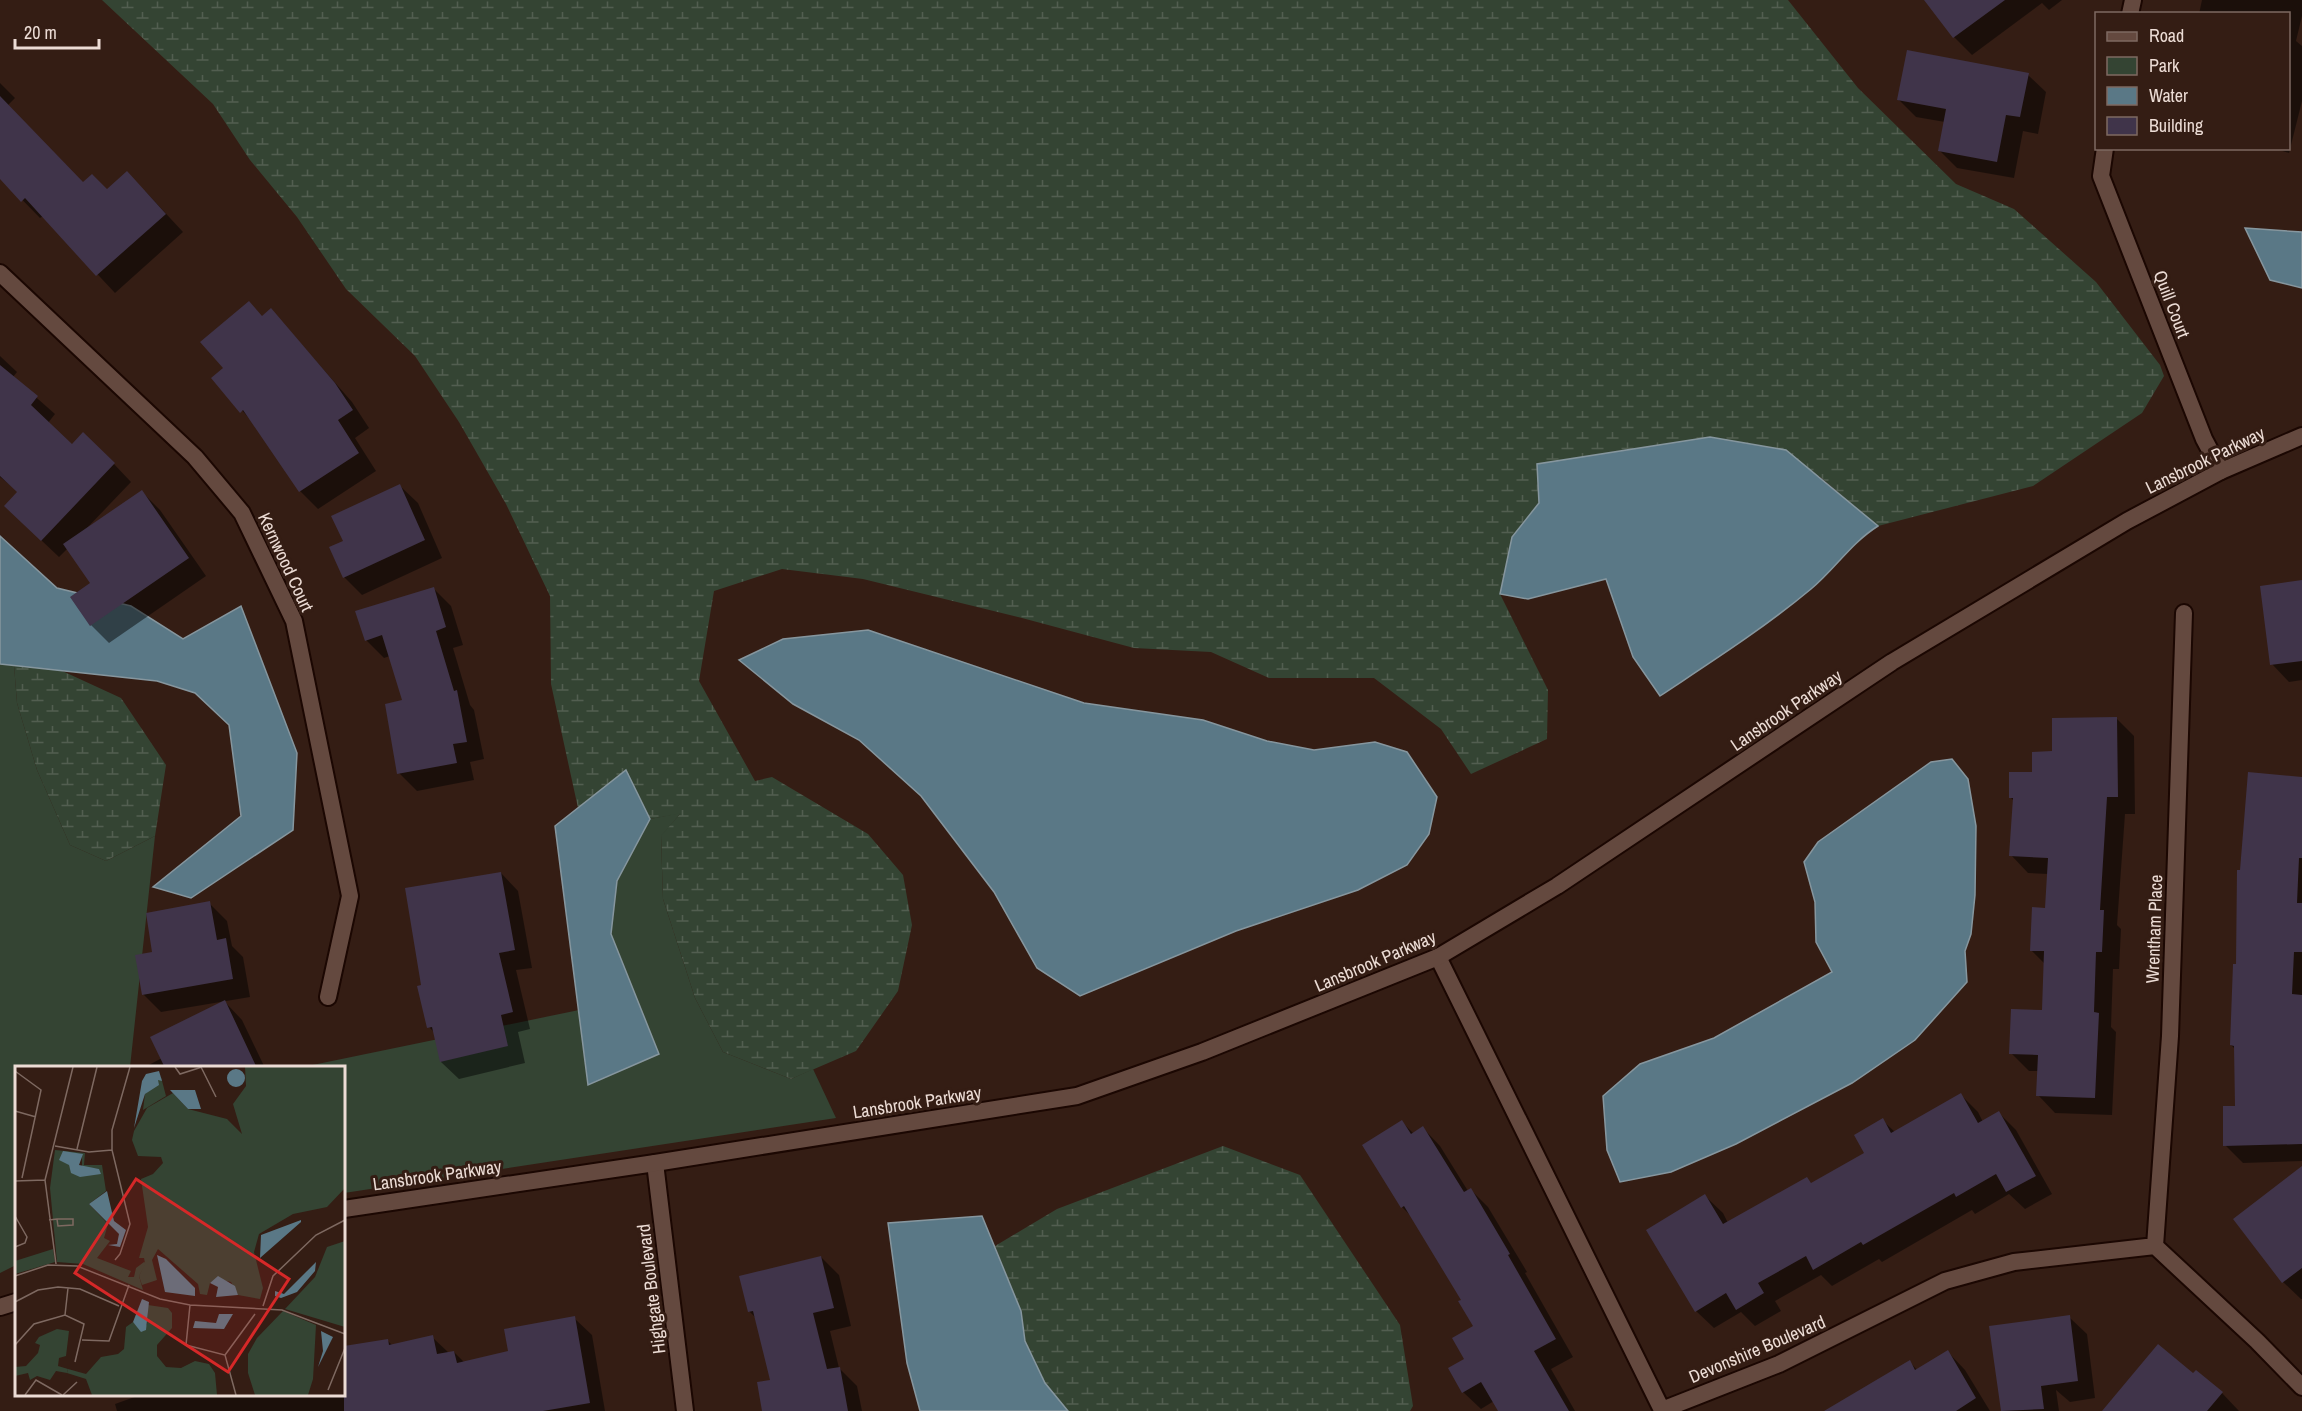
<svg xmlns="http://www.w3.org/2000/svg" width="2302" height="1411" font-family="'Archivo Narrow',sans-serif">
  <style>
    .wetland { fill: url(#wetland-marsh) }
    .park { fill: #344433 }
    .water { fill: #5a7886; stroke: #86969e; stroke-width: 1.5 }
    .shadow { fill: #0007 }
    .building { fill: #40344a }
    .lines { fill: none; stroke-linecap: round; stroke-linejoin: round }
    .minor-casing { stroke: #1b0702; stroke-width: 20 }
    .tertiary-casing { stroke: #1b0702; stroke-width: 20 }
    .minor { stroke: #64493f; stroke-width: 16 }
    .tertiary { stroke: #64493f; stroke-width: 16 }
    .labels { text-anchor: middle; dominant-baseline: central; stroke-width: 6; stroke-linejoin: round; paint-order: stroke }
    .street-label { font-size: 18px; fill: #ecdcd5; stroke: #341d14 }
    .inset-road { fill: none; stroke: #7e6961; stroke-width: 1.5 }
    .view { fill: #d62828; fill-opacity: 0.15; stroke: #d62828; stroke-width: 3 }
    .inset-edge { fill: none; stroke: #ecdcd5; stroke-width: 3 }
  </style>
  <defs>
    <pattern id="wetland-marsh" width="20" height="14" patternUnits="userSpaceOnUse" patternTransform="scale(1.5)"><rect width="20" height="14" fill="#344433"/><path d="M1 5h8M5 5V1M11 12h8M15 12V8" fill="none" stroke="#525e50"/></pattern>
  </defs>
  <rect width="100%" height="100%" fill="#341d14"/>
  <path class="wetland" d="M102 0H1788L1858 88 1956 184 2014 209 2096 282 2160 365 2164 376 2142 413 2033 486 1878 526 1819 476 1539 503 1512 537 1500 594 1548 690 1547 739 1471 774 1441 729 1374 678H1269L1211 652 1134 648 1022 618 863 579 782 569 714 591 699 681 755 781 772 777 868 834 903 875 912 925 898 991 856 1051 791 1079 723 1052 695 998 663 899 661 835 680 814 650 819 626 771 578 808 551 684 550 596 506 504 459 422 415 356 346 289 297 217 250 160 213 104Z
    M14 665 58 669 121 698 166 765 155 836 106 861 70 845 37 770 17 703Z
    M1223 1146 1300 1175 1400 1325 1413 1406 1410 1411H1068L1045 1383 1025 1341 1021 1311 995 1246 1057 1209Z"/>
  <path class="park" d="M0 664 14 665 17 703 37 770 70 845 106 861 155 836 130 1067 16 1068V1265L0 1273Z
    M681 813 661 836 663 899 695 998 723 1052 791 1079 813 1069 836 1118 344 1193V1068H298L579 1010 588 1085 658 1054 611 934 617 881 650 819Z"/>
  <path class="water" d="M2245 228 2302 232V288L2270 280Z
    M1710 437 1786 450 1878 526C1851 543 1835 569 1811 589 1763 629 1711 662 1660 696L1633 657 1606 579 1528 599 1500 594 1512 537 1539 503 1537 464Z
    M0 536 57 588 131 606 183 639 241 606 297 753 293 830 191 898 153 887 241 816 229 725 195 693 157 681 0 664Z
    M868 630 1084 703 1203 720 1267 741 1314 750 1375 742 1407 752 1437 797 1429 834 1407 865 1358 890 1236 931 1080 996 1037 968 994 892 921 796 859 740 793 704 739 660 783 639Z
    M1952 759 1968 779 1976 826 1975 895 1971 934 1965 951 1967 982 1915 1040 1852 1083 1736 1144 1671 1172 1620 1182 1607 1150 1603 1096 1640 1064 1714 1038 1832 972 1816 942 1815 902 1804 862 1818 842 1931 762Z
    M626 770 650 819 617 881 611 934 659 1054 588 1085 555 826Z
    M982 1216 1021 1311 1025 1341 1045 1383 1068 1411H920L907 1363 888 1223Z"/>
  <path class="shadow" d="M1943 0H2062L2049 10 2042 3 1972 55 1954 37 1932 8Z
    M2202 0H2302V16L2296 41 2302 46V101L2289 153 2273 148H2288V14H2199Z
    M2028 75 2046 92 2038 134 2023 131 2014 178 1957 168 1939 150 1945 122 1916 117 1899 100Z
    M0 83 15 98 8 105 83 184 107 191H145L183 232 115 293 43 216 40 218 0 177Z
    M271 310 352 402 369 428 355 438 376 471 318 509 300 491 256 426 213 378 225 368 263 317Z
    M0 356 17 372 13 377 55 414 48 423 72 446 114 464 131 482 87 528 142 492 160 510 206 576 109 643 91 625 92 583 68 548 59 557 23 523 19 492 0 477Z
    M400 486 418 503 442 558 362 595 344 577 345 542Z
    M2302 582V680L2289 682 2272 664Z
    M434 589 451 606 463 645 453 648 470 705 474 710 484 759 470 762 474 780 417 791 399 773 404 702 390 656 384 658 366 640Z
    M2117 719 2134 736 2135 814H2125L2117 925 2121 929 2119 969H2113L2111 1027 2116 1032 2112 1115 2055 1113 2038 1095 2039 1071H2029L2011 1053 2043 1012 2045 964 2031 950 2046 909 2048 874 2028 873 2011 855 2014 801 2010 797 2054 753Z
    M2302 778V1161L2243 1163 2225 1145 2236 1107 2235 1049 2231 1045 2238 966 2241 871Z
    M501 873 518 891 532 968 516 970 530 1029 518 1032 525 1063 459 1079 441 1062 435 1033 429 1027 423 986Z
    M209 903 227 921 232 946 243 957 250 997 161 1012 143 994 154 954Z
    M225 1002 242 1020 265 1068H143L162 1058Z
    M1961 1095 1978 1112 1983 1122 1999 1113 2016 1130 2052 1194 2025 1209 2009 1194 1975 1214 1972 1210 1882 1262 1879 1259 1832 1286 1821 1275 1775 1301 1781 1311 1755 1326 1741 1312 1714 1328 1696 1311 1705 1196 1723 1213 1728 1223 1807 1179 1812 1184 1866 1153 1882 1120 1895 1132Z
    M1402 1122 1414 1134 1423 1128 1440 1146 1468 1191 1471 1190 1488 1207 1527 1272 1525 1273 1573 1357 1551 1369 1575 1411H1500L1494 1401 1481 1409 1463 1392 1466 1360 1475 1326 1463 1300 1412 1217 1402 1207Z
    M2302 1168V1299H2301L2283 1282 2235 1219Z
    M821 1257 839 1275 851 1326 830 1331 839 1368 857 1386 862 1411H764L771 1381 756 1318 749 1311Z
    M2069 1317 2087 1334 2095 1398 2070 1402 2056 1390 2059 1411H2003L1991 1327Z
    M574 1318 592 1335 605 1411H117L115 1404 143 1394H344V1347L388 1341 393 1346 432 1337 449 1353 454 1352 464 1362 509 1352Z
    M1948 1352 1965 1370 1990 1411H1826L1910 1362 1917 1370Z
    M2193 1375 2222 1393 2239 1411H2104Z"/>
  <path class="building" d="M1924 0H2005L1953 38Z
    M1907 50 2029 73 2020 117 2006 115 1997 162 1938 151 1946 109 1897 100Z
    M0 96 83 182 92 174 107 189 127 171 166 214 96 276 25 198 21 202 0 179Z
    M249 301 262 316 271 308 335 383 353 410 338 420 359 453 299 492 243 410 240 413 211 378 223 368 200 342Z
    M0 365 38 396 31 405 72 444 83 432 115 463 41 541 4 506 17 492 0 476Z
    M400 484 425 540 343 578 329 547 343 541 331 516Z
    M142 490 189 558 90 626 70 597 90 583 63 544Z
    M2302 580V661L2270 665 2260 586Z
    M434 587 446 627 436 631 454 691 457 690 467 742 453 744 457 763 397 774 385 704 402 700 382 635 365 641 355 611Z
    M2117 717 2118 797H2107L2100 910H2104L2102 952H2096L2094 1012 2099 1013 2095 1098 2036 1096 2038 1055 2009 1054 2011 1009 2042 1010 2044 951H2030L2032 907 2045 908 2048 858 2009 856 2013 798H2009V772H2032V752L2052 751V718Z
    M2248 772 2302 777V858H2299L2297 903H2302V952H2294L2292 994 2302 995V1144L2223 1146V1106H2235L2234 1046 2230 1045 2233 964H2236L2237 870H2240Z
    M501 872 515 950 499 953 513 1012 501 1015 508 1046 440 1062 432 1027 427 1028 417 986 421 985 405 888Z
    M210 901 217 940 226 938 233 979 142 995 135 955 152 952 146 913Z
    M225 1000 257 1068H165L150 1037Z
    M1961 1093 1978 1123 1999 1111 2036 1176 2006 1192 1996 1174 1956 1197 1954 1193 1863 1245 1861 1242 1813 1270 1806 1256 1758 1283 1764 1293 1736 1310 1726 1293 1695 1312 1646 1230 1705 1194 1723 1224 1807 1177 1811 1183 1864 1153 1854 1135 1883 1118 1891 1133Z
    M1402 1120 1411 1134 1423 1126 1464 1192 1471 1188 1510 1254 1508 1255 1556 1339 1534 1351 1569 1411H1498L1481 1382 1462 1393 1448 1368 1464 1359 1452 1338 1473 1326 1458 1301 1461 1300 1404 1206 1401 1208 1362 1145Z
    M2302 1166V1268L2282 1283 2233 1219Z
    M821 1256 834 1308 813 1313 827 1369 840 1367 848 1411H762L757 1382 770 1380 753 1311 748 1312 739 1276Z
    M2070 1315 2078 1381 2041 1386 2044 1409 2001 1411 1989 1326Z
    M575 1316 590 1403 543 1411H344V1346L388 1339 389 1345 433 1335 437 1354 454 1351 457 1363 508 1351 504 1329Z
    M2158 1344 2193 1373 2196 1370 2223 1392 2207 1411H2102Z
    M1948 1350 1976 1398 1956 1411H1824L1910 1360 1915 1370Z"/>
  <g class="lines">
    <defs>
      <path id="minor" d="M2130 14 2133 0
        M2105 148 2101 176 2204 439 2221 471
        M0 273 195 457 242 513 294 621 350 896 328 997
        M1438 957 1662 1410
        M655 1163 685 1411
        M2155 1246 2170 1036 2184 613
        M1662 1410 1779 1364 1945 1281 2014 1262 2155 1246 2257 1341 2302 1387"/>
      <path id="tertiary" d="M344 1209 655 1163 1077 1096 1202 1052 1438 957 1557 886 1892 662 2127 521 2221 471 2302 436
        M0 1307 16 1302"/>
    </defs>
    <use href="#minor" class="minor-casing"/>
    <use href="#tertiary" class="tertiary-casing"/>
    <use href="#minor" class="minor"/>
    <use href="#tertiary" class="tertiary"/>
  </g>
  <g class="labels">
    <g class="street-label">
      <text transform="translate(2172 304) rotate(69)">Quill Court</text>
      <text transform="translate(2205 460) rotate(-26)">Lansbrook Parkway</text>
      <text transform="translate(286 562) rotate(65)">Kernwood Court</text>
      <text transform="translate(1786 710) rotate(-34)">Lansbrook Parkway</text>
      <text transform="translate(2154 929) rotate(-88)">Wrentham Place</text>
      <text transform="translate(1375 961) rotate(-23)">Lansbrook Parkway</text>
      <text transform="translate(917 1102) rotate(-9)">Lansbrook Parkway</text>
      <text transform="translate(437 1175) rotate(-8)">Lansbrook Parkway</text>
      <text transform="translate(651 1289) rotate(-97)">Highgate Boulevard</text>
      <text transform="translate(1757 1349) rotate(-23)">Devonshire Boulevard</text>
    </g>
  </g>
  <g transform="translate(15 1066)">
    <rect width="330" height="330" fill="#341d14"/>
    <path d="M42 263 54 265 51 290 44 292 43 300 53 303 52 307 41 305 35 314 22 310 15 314 13 307 0 310V301L11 300 23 287 25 279 20 277 24 271Z" fill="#344433"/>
    <path d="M230 1H330V122L312 141 278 148 244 168 239 186 248 222 245 233 223 229 216 216 201 213 195 217 192 229 185 228 183 218 143 183 137 194 142 214 127 219 124 210 130 197 129 192H124L133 161 126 113 138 108 148 97 146 91 123 90 117 74 119 65 132 42 158 27 173 43 212 53 227 68 218 38 231 20ZM146 11 151 30 128 44 130 28ZM330 175V261L270 243 300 211 312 181ZM133 239 153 242 157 247V262L142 279V290L151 301 166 302 180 295 194 298 200 307 202 329H77L71 313 52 307 53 303 71 308 86 291 103 288 109 283 111 261 118 256 125 263 132 259ZM268 245 301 259 298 313 293 329H240L233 307V288L242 272Z" fill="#344433"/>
    <path d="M40 84 70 87 69 99H87L91 125 74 138 93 158 89 172 95 175 82 192 116 205 113 211H119L121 202 129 196 131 197 124 210 128 224 68 198 42 196 35 122ZM51 87 67 88V101L84 103 55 102ZM38 183 40 196 0 208V195Z" fill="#344433" fill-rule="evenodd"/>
    <path d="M212 12a9 9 0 1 1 18 0a9 9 0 1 1-18 0ZM144 5 147 15 143 14 144 19 130 28 119 62 127 15 131 8ZM155 24H180L186 43H173ZM48 85 68 88 64 99 84 103 86 108 65 111 56 107 54 99 44 94ZM92 125 99 155 111 164 105 181 93 179 102 178 104 168 74 138ZM286 154V156L245 192 246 169ZM142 189 151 193 180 222V230L150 226ZM301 196 300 205 282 226 266 232 260 230V225L269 228ZM203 210 220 220 223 229 201 231 203 221 195 217ZM127 233 134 236 131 264 126 266 118 256ZM204 248H218L209 263 178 262 180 255 201 257ZM306 265 318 271 303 301 308 285Z" fill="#5a7886"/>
    <path class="inset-road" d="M160 1 165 8 187 1M186 1 201 31M0 5 26 24 7 112M0 45 21 51M40 80 74 86 97 84M62 83 82 1M0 115 30 114M0 150 12 171 10 177 0 181M34 154 42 153H58V159L43 160 42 153M100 194 105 188 115 158 97 84V64L115 1M41 198 30 114 58 1M0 210 33 199 62 200 145 233 175 239 267 244 330 268M0 236 23 224 43 221 65 223 104 240M248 240 258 210 301 169 330 154M50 249 53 222M67 274 94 275 114 219M0 279 19 258 50 249 69 258 60 296M171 279 210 289 221 329M171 279 175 239M210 289 240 248M313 324 330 282M10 329 21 314 47 329M48 329 62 316"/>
    <path class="view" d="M121 113 274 213 213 306 60 207Z"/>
    <rect width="330" height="330" class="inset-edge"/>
  </g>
  <rect x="2095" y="12" width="195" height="138" fill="#341d14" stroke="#7e6961" stroke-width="1.5"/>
  <rect x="2107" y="32" width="30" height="9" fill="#64493f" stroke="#7e6961" stroke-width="1.5"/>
  <text x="2149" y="42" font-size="18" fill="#ecdcd5">Road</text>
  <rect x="2107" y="57" width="30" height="18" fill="#344433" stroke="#7e6961" stroke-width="1.5"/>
  <text x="2149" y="72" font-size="18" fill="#ecdcd5">Park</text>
  <rect x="2107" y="87" width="30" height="18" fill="#5a7886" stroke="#7e6961" stroke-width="1.5"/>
  <text x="2149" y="102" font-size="18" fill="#ecdcd5">Water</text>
  <rect x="2107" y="117" width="30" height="18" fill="#40344a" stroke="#7e6961" stroke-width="1.5"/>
  <text x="2149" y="132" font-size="18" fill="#ecdcd5">Building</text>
  <path d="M15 39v9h84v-9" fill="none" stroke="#ecdcd5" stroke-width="3"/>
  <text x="24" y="39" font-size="18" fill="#ecdcd5" stroke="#341d14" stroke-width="4.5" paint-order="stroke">20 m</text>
</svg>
